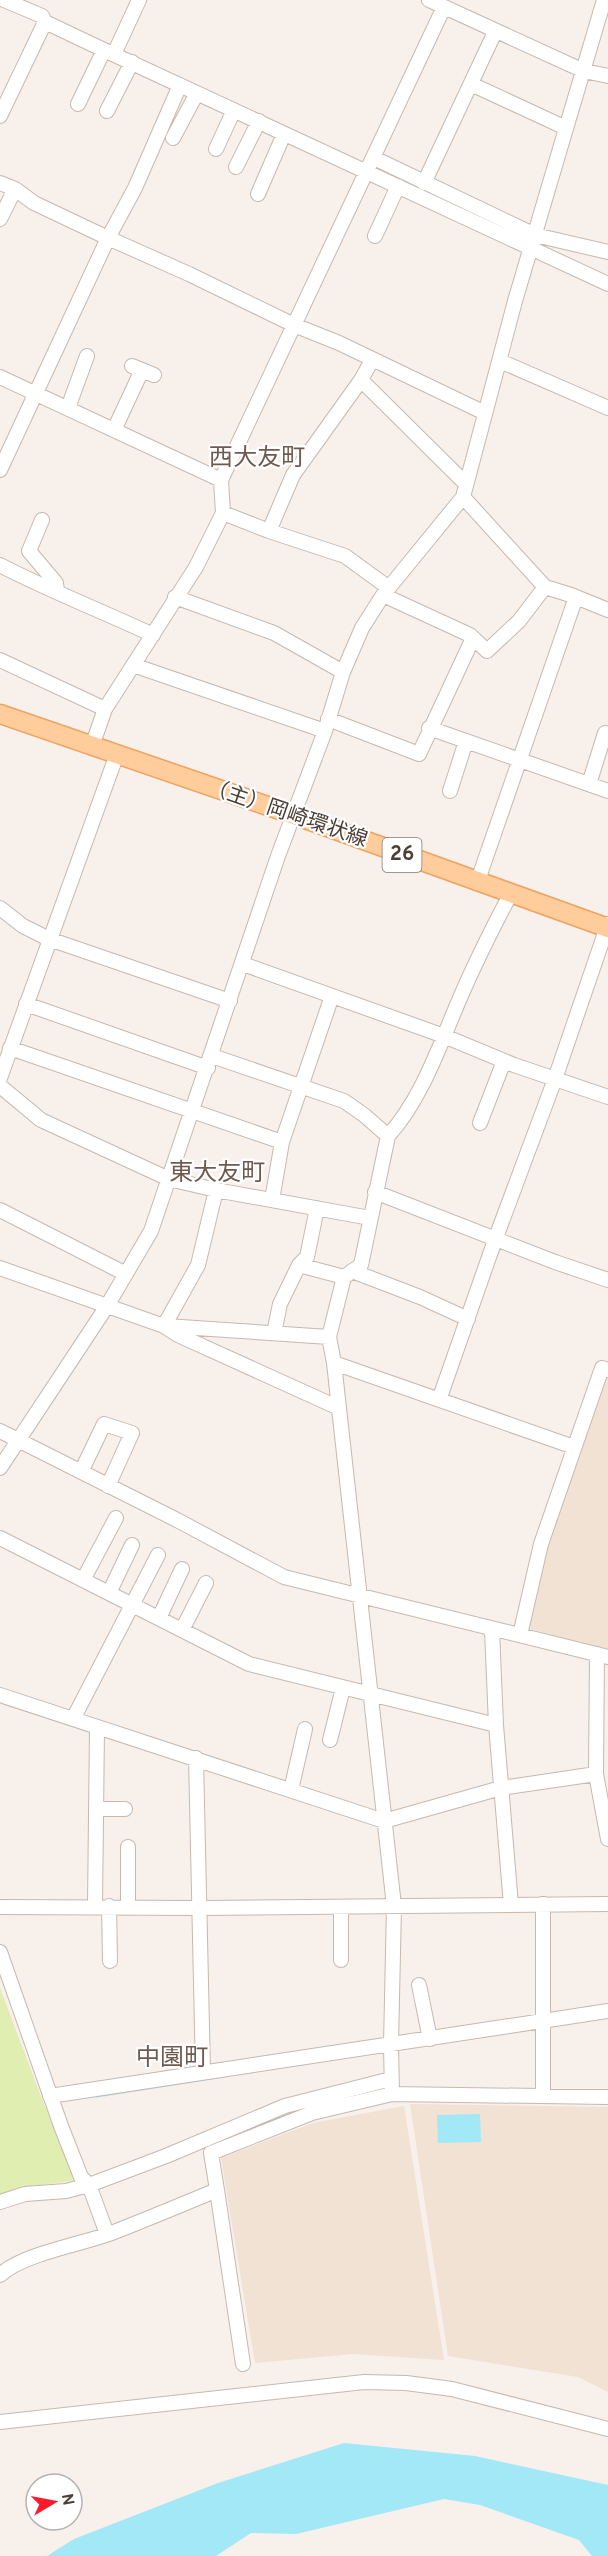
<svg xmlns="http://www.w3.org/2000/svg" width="608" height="2556" font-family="Overpass,'Noto Sans JP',sans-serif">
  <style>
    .education { fill: #f1e2d4 }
    .green { fill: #e0eeb1 }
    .water { fill: #a3e8f7 }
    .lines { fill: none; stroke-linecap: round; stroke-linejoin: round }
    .stream { stroke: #a3e8f7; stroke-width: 3 }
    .minor-casing { stroke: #c6b9af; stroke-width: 16 }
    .major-casing { stroke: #efa361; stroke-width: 21 }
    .minor { stroke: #fff; stroke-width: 14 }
    .major { stroke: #ffcc9b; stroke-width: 18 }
    .labels { text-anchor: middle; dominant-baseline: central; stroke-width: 4.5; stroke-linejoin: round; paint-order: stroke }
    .shield { fill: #fff; stroke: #827973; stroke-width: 1.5 }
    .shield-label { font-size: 20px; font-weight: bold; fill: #4c3f37 }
    .street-label { font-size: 21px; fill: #4c3f37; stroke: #fff }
    .quarter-label { font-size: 24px; fill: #705a4e; stroke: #fff }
  </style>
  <rect width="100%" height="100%" fill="#f7f0eb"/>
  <path class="education" d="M606 1376 608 1377V1650L527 1628 546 1552Z
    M410 2104 608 2107V2392L578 2377 448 2356Z
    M404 2106 444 2360 352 2354 255 2363 221 2158 313 2123Z"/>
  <path class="green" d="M0 1988 43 2102 78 2180 25 2187 0 2195Z"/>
  <path class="water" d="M480 2114 481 2142 438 2143 437 2115Z
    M344 2443 475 2456 608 2485V2556H592L579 2540 480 2505 444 2499 296 2534 251 2533 216 2556H47L74 2539 218 2483Z"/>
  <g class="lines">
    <path class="stream" d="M97 2096 224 2076"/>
    <defs>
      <path id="minor" d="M4 0 42 16 45 22 104 50 608 284
        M429 0 584 71 608 76
        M114 54 139 0
        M471 84 566 128
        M78 104 104 50
        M107 111 132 62
        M0 116 45 22
        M173 138 197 93
        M216 149 234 110
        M374 158 535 235 608 252
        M236 167 259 121
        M0 183 15 189 34 203 108 238 189 274 294 325 339 343 485 413
        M424 183 495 32
        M258 194 284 134
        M0 219 15 189
        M375 236 398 186
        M500 361 608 408
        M132 366 154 375
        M0 377 221 480
        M361 380 466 484
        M68 408 87 356
        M114 430 142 370
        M0 470 108 238 135 188 180 85
        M463 497 545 587 571 595 608 610
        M223 513 269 531 345 556 389 588
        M42 520 29 551 56 583 57 591
        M269 531 293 475 361 380 372 360
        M0 565C50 591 102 611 153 635
        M383 595 470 635 487 651 519 621 545 587
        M175 597 274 633 343 672
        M0 660 105 709
        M133 665 325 731
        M328 719 419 754 473 638
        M429 728 608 791
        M92 746 105 709 196 567 223 513 221 480 444 7
        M589 784 605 733
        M450 791 466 741
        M477 883 576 597
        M0 908 23 926 49 939 230 1001
        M243 964 444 1036 514 1065 608 1097
        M26 1004 208 1068
        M10 1048 282 1142
        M212 1056 344 1101 364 1115 388 1136
        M0 1078 117 754
        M0 1086 41 1120 169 1179 216 1190 370 1218
        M480 1123 504 1061
        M375 1192 555 1262 608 1280
        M272 1200 282 1142 332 996
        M0 1210 126 1274
        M299 1265 344 1277
        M0 1268 164 1326 178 1335 339 1408
        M352 1271 420 1297 468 1319
        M164 1326 198 1265 216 1190
        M166 1326 329 1337
        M274 1333 280 1304 299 1265 307 1257 317 1208
        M334 1363 574 1447
        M439 1400 495 1240 555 1079 608 924
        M0 1431 177 1520 284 1577 608 1657
        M0 1468 107 1306 151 1231 278 856 325 731 343 672 362 628 383 595 463 497 515 301 604 0
        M81 1472 104 1424 132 1433 108 1486
        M0 1538 249 1664 496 1725
        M83 1580 116 1518
        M109 1593 132 1545
        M159 1618 182 1569
        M182 1630 206 1583
        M492 1630 496 1725 511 1905
        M520 1635 541 1544 602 1368 608 1370
        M597 1654 596 1774 608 1839
        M0 1695 384 1821 501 1788 596 1774
        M73 1719 158 1555
        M330 1740 343 1688
        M196 1758 203 2072
        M291 1790 305 1729
        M96 1809H125
        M128 1847V1907
        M95 1906 97 1728
        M109 1906 110 1961
        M0 1907 197 1908 608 1904
        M0 1952 61 2126 81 2177 89 2185 107 2234
        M341 1960V1907
        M419 1985 430 2039
        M392 2094 391 2045 394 1906 334 1363 329 1337 344 1277 361 1265 388 1136C422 1099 440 1044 460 998 475 963 492 929 510 895
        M543 2095V1904
        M50 2096 608 2011
        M217 2190 243 2364
        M0 2202 25 2194 66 2191 89 2185 166 2156 285 2106 391 2079
        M0 2275C23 2254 78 2245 109 2234 145 2220 181 2205 217 2190L211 2153 312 2113 392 2094 608 2097
        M0 2422 364 2382 406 2383 452 2389 608 2429"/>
      <path id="major" d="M0 714 294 815 608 928"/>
    </defs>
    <use href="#minor" class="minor-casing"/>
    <use href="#major" class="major-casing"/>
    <use href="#minor" class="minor"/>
    <use href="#major" class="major"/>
  </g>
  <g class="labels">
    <rect class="shield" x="382.5" y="838" width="39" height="34" rx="4.5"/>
    <g class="shield-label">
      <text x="402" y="855">26</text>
    </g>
    <g class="street-label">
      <text transform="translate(287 814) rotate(19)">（主）岡崎環状線</text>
    </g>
    <g class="quarter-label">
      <text x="257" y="459">西大友町</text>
      <text x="217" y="1174">東大友町</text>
      <text x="172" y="2059">中園町</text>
    </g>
  </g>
  <g transform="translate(54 2502) rotate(80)"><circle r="28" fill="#ffffff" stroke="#b7b2af" stroke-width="1.5"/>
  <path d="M0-4.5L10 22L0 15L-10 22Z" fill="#ff192c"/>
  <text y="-9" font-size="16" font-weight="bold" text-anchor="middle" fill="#4c3f37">N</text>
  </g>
</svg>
